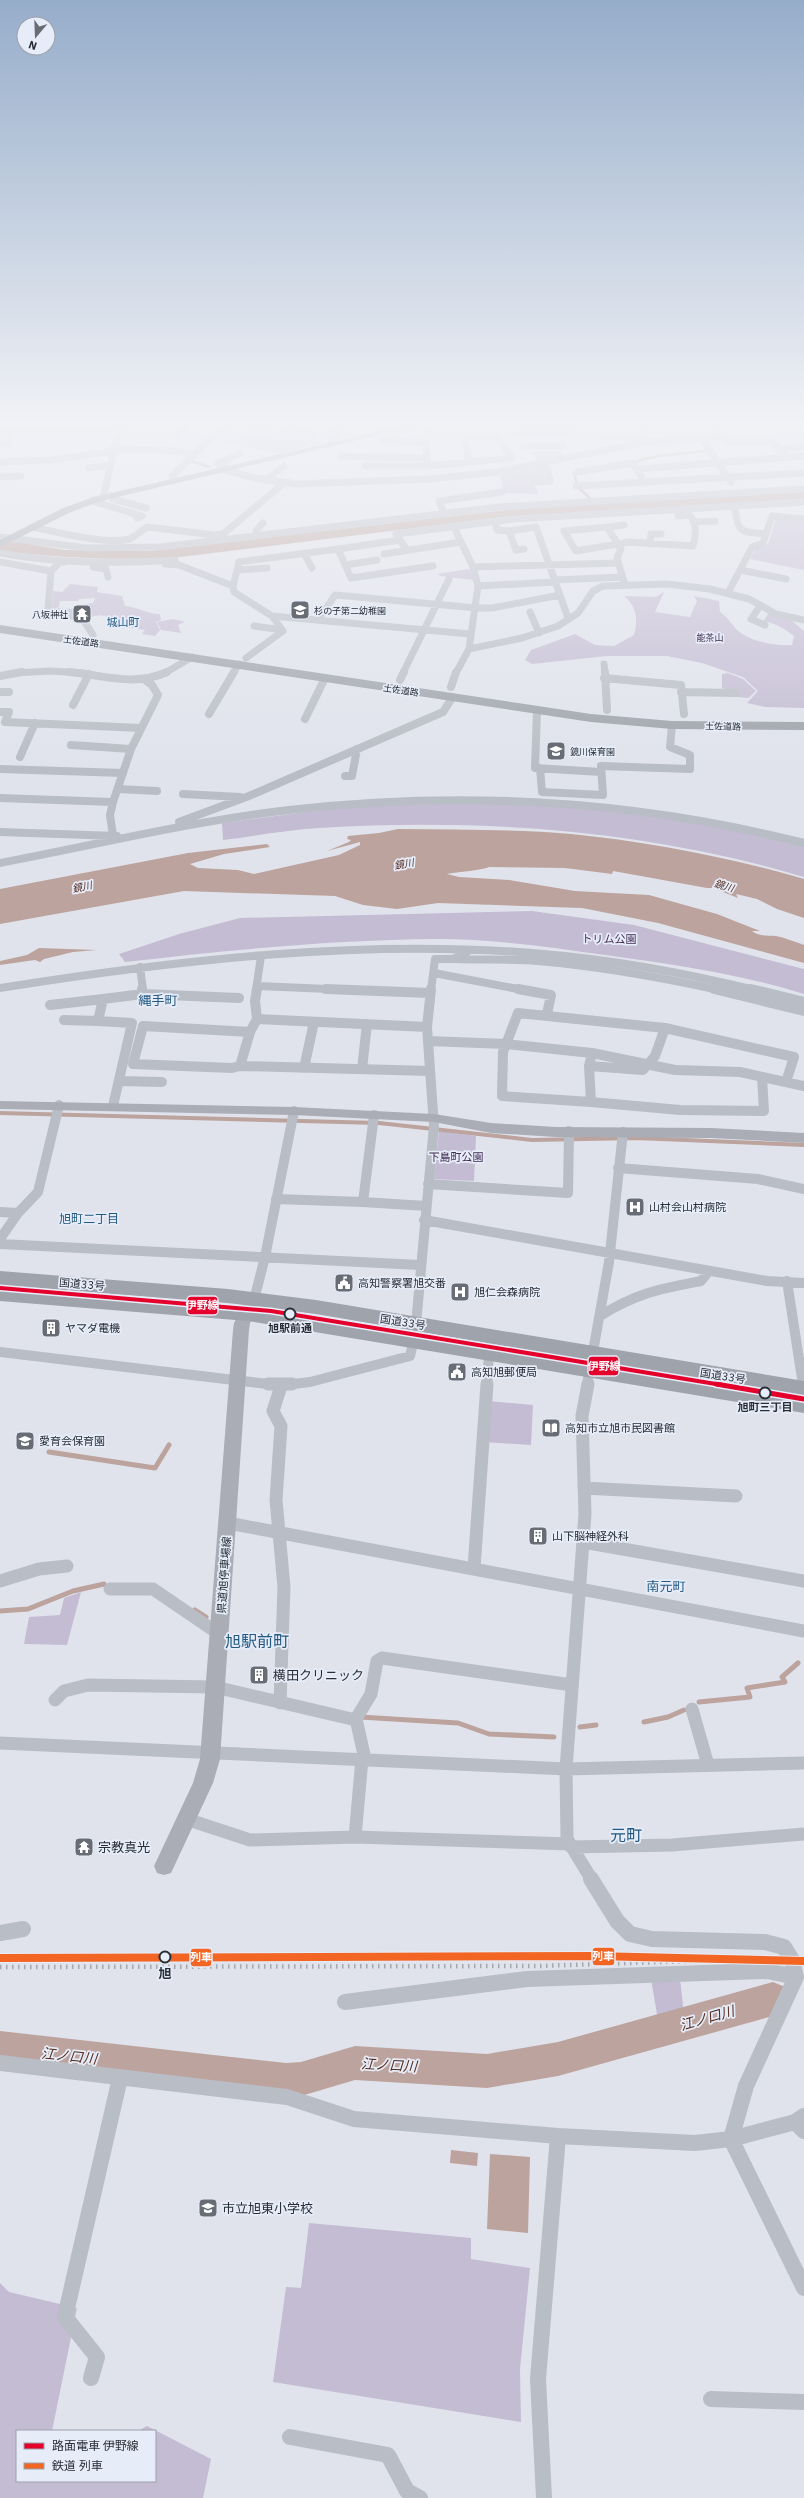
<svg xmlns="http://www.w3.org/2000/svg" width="804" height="2498" font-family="'IBM Plex Sans','Noto Sans JP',sans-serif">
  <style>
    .green { fill: #c4bcd3 }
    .water { fill: #bca39d }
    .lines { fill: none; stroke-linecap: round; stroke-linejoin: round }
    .stream-far2 { stroke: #bca39d; stroke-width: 2.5 }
    .stream-far1 { stroke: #bca39d; stroke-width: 4 }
    .stream { stroke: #bca39d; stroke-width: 5 }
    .river { fill: #bca39d; fill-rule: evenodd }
    .street-far4 { stroke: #b9bdc5; stroke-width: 7 }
    .street-far3 { stroke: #b9bdc5; stroke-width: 8 }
    .street-far2 { stroke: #b9bdc5; stroke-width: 10 }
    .street-far1 { stroke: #b9bdc5; stroke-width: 13 }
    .street { stroke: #b9bdc5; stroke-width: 16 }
    .secondary { fill: #aaadb5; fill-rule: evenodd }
    .primary { fill: #9ea2aa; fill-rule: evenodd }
    .highway { fill: #9fa3ab; fill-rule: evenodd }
    .rail { stroke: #a4a7ac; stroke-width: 4.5; stroke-dasharray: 1.5 4.5; stroke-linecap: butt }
    .rail-1-casing { stroke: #e7ecf9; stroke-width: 10 }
    .rail-1 { stroke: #f26522; stroke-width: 8 }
    .tram-1-far1-casing { stroke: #e7ecf9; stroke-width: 7 }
    .tram-1-casing { stroke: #e7ecf9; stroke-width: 8 }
    .tram-1-far1 { stroke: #e4002b; stroke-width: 4 }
    .tram-1 { stroke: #e4002b; stroke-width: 5 }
    .stop-dot { fill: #e7ecf9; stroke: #282e35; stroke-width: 2 }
    .labels { text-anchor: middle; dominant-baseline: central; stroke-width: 3.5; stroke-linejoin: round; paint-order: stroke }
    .far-poi-label { font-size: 9px; fill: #282e35; stroke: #e7ecf9; text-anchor: start }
    .far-park-label { font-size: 9px; fill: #422d52; stroke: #e7ecf9 }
    .far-street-label { font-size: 9px; fill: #282e35; stroke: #e7ecf9 }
    .far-water-label { font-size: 10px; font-style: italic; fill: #552d1f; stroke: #e7ecf9 }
    .far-quarter-label { font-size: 11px; fill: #245981; stroke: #e7ecf9 }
    .park-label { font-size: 11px; fill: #422d52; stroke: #e7ecf9 }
    .poi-label { font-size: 11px; fill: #282e35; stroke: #e7ecf9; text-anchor: start }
    .street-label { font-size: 11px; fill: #282e35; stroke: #e7ecf9 }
    .stop-label { font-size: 11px; font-weight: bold; fill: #282e35; stroke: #e7ecf9 }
    .neighbourhood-label { font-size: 12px; fill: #245981; stroke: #e7ecf9 }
    .quarter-label { font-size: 13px; fill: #245981; stroke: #e7ecf9 }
    .near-poi-label { font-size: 13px; fill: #282e35; stroke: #e7ecf9; text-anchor: start }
    .near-stop-label { font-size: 13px; font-weight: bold; fill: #282e35; stroke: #e7ecf9 }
    .near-water-label { font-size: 14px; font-style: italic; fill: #552d1f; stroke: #e7ecf9 }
    .near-quarter-label { font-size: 16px; fill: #245981; stroke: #e7ecf9 }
    .line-badge { stroke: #e7ecf9; stroke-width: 1.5 }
    .badge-label { font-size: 11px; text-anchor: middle; font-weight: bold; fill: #fff }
  </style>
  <rect width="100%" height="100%" fill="#e0e3ec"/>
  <path class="green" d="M291 424 322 432 312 438 326 442 274 454 215 439 224 430 266 435Z
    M531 451H561L563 457 539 462Z
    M542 467 547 480 533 483 539 494 504 493 500 474Z
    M776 518 804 521V570L750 559 756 548 768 544Z
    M469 569 474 580 440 576 438 574Z
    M70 584 98 587 97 592 122 596 125 606C138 607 147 614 160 614L161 620 156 622 160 630 155 636 142 634 145 630 111 625 112 623H109L106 616C89 612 83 629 63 608L81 610 86 604 93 603 95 598 79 599 78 601H60L59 607H52L53 591 62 592Z
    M664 592 655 612 690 617 697 601 694 596 719 601 720 612C728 617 731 624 737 630 751 642 775 646 792 645L794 636C786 630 774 621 763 622L769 612 792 621 804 631V708L765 707 747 703 758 691 743 677 702 663 667 656H607L532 664 525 660 531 650 575 634 595 645 614 646 634 635C638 619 637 607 624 596L656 597Z
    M173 619 185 622 178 625 181 633 161 630 157 622Z
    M728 673 743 679 756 691 748 698 737 697 734 692 722 688V674Z
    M510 802 653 814 804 844V877C647 830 483 818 319 828 287 830 255 836 223 840L222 823 353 806Z
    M532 911 634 925 804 969V994C740 974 671 964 605 955 549 947 493 939 437 939 332 940 228 950 125 962L119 954 179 934 240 918Z
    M439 1131 476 1136 474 1181 434 1179Z
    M488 1401 533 1405 531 1445 484 1442Z
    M81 1592 67 1645 24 1644 29 1617 60 1615 64 1598Z
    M651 1979H680L684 2014 659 2026Z
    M309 2223 471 2238V2259L530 2268 520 2369 521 2422 273 2382 286 2287 301 2288Z
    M0 2283 9 2292 77 2308 52 2431H17V2481H155V2431H138L147 2426 211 2459 203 2498H0Z"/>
  <path class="water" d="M804 491V500L513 516 180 557C120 561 61 558 0 551V539L65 550 150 551 522 508Z
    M398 829C456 830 514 829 571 834 650 842 728 857 804 879V918L777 909 757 899 736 894 738 898 713 888H707L613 871 612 874 565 868 489 867C484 870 457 872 447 874L459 877 509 880 575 891 649 895 717 914 760 931H752C760 937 768 935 776 936 786 938 795 942 804 945V963L658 923 582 908 438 903 397 909 363 905 335 896 184 891 0 924V889L188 853 267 844 270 847 224 854 190 864 198 868 238 870 254 874 339 855 360 845V842L327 851 349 842 351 840 347 839 348 836 379 833Z
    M39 948 96 950 73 952 44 959 40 962 35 960 0 965V961L27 955Z
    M451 2150 478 2153 477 2166 450 2163Z
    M490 2154 530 2157 528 2233 487 2229Z"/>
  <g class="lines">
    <path class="stream-far2" d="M191 461 210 467
      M637 461 658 456 705 451
      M574 472 577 484
      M580 489 592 500"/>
    <path class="stream-far1" d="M0 1113 379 1123 532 1140 636 1138 804 1145"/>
    <path class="stream" d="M49 1452 155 1468 169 1445
      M195 1610 206 1617
      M0 1611 28 1609 73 1591 104 1584
      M699 1702 750 1697 747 1688 785 1682 782 1677 798 1663
      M360 1717 458 1723 489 1734 554 1737
      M644 1722 668 1717 684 1710
      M580 1727 596 1725"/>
    <path class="river" d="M773 1982 785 1987 790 1999 785 2011 773 2016 558 2076 487 2088 355 2080 301 2096 286 2097 0 2065V2031L286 2063 301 2062 355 2046 487 2054 558 2042Z"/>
    <path class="street-far4" d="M309 420 323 424 330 420
      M387 420 421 424 418 420
      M229 422 269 427 277 420
      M519 424 698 420
      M370 426 381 420
      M0 430H12L9 443 0 444
      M12 430 119 428
      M118 434 177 436 191 420
      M514 434 558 433 643 439 648 420
      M465 435 469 462
      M717 437V424L720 420
      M702 439 731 482
      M382 440 426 443
      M330 444 331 440 338 435 330 433 341 427
      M524 446 563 445
      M113 449 165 450 195 454
      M781 449 804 447
      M341 456 425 458
      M0 462 52 460 113 451
      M427 464 426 444 430 421
      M365 466H428L512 458 497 437 427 434
      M89 468 110 465
      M226 468 218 464 240 453
      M221 469 255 478 297 484 429 479 497 472 646 442 717 437 731 442H772L787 457
      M638 469 804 456
      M577 472 633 463 641 476
      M0 477 21 476
      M175 480 172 476 230 420
      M265 480 284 466
      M534 482 550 481 548 470 541 464
      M576 486 804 473
      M111 496 113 499 146 508
      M103 498 121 420
      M92 501 142 516 137 518
      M735 509C738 535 742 531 766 534
      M444 514 439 501 502 492
      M495 522 497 530 509 531
      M695 522 715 521
      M624 525 607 527 621 549 617 558 625 585
      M33 527C56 532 107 545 129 539 135 537 141 531 147 527L215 535
      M454 527 473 567 478 586 469 649 456 673
      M607 527 564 531 576 551 629 542 693 546C696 534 697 525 690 515L678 516
      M256 531 263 523
      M218 536 215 535 223 534 284 483
      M0 537 87 548 160 547 499 507 804 489
      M650 544 651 534H661
      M338 549 400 540
      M524 549 516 550 509 531 536 527 568 618
      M407 550 396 534 514 519 804 502
      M0 553C58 564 116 564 175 560
      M304 553 312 568
      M384 554 461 542
      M0 562 51 571 60 562H64
      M165 564 179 565 233 586
      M345 565 377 560
      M93 567 106 569 108 577
      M473 567 618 563
      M238 570 267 568
      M740 570 786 579
      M51 571 48 609 62 612 84 621 93 635
      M554 580 622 577
      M478 586 555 582
      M728 593 752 547 763 543 772 516 804 519
      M760 606 751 619 765 625
      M530 612 539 633
      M272 616 470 634
      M319 619 335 595 477 608H492L560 595
      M254 626 282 630
      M469 649 522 638 558 626 578 613 593 591 603 586 667 584 710 589 749 599 776 614 804 620
      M246 658 283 631 272 616 234 592 233 586 239 562 338 549 351 578 433 566
      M604 664 605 673
      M14 673 50 671 82 673
      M165 673 192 657
      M233 673 239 664
      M403 673 449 579"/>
    <path class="street-far3" d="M69 672C104 675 134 687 167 672
      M605 672 607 710
      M0 676 22 672
      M604 678 681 685 684 714
      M400 680 404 672
      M451 687 456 672
      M0 692H9
      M681 692 735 693
      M73 705 89 674
      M537 711 535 768 601 772
      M0 712H9L5 722 141 728
      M209 714 234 672
      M305 719 325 678
      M71 745 131 749
      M20 757 35 723
      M540 768 542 792 603 795 601 766 690 769V755L670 747 672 725
      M0 769 123 773
      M345 776H352L357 749
      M118 789 157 791
      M183 794 240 797
      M0 798 113 802
      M179 822 249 796 443 712 452 698
      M0 832 117 836
      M107 838 113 836 110 815 113 802 131 749 158 695 152 685 145 680
      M0 863C96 845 192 821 289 810 464 790 634 800 804 843
      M455 959C483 960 510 959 537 961 598 966 659 977 719 990
      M140 967 143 990
      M434 973 523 990
      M258 986 351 990
      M0 988C176 960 366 938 544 954 615 960 685 973 755 990
      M256 990 261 956
      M431 990 435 959H453L467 952"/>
    <path class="street-far2" d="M257 989 255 1001 257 1019 250 1032 240 1066 430 1071
      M326 989 430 993
      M518 989 551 995 547 1014
      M714 989 804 1011
      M751 989 804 1002
      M143 994 239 998
      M50 1005 103 999
      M518 1013 665 1028 655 1056 643 1070 589 1066 591 1102 502 1096 503 1052Z
      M257 1019 427 1027
      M64 1020 98 1021
      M665 1028 794 1057 786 1082
      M428 1041 506 1044 592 1053 675 1070 740 1072 804 1086
      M240 1066 232 1068 133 1064 143 1026 250 1032
      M589 1066 592 1053
      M304 1068 314 1022
      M362 1069 367 1024
      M120 1081 162 1082
      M591 1102 680 1110 764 1111 762 1077
      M113 1106 132 1023 98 1021 103 999 143 994 142 989
      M374 1115 363 1202 426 1206
      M618 1168 758 1179 804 1189
      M428 1184 568 1193 569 1131
      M276 1199 363 1202
      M0 1212 18 1213
      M424 1220 767 1281 804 1283
      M0 1239 18 1213 38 1192 59 1105
      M0 1244 420 1265
      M787 1281 803 1385
      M254 1300 265 1257 294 1111
      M600 1316C636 1293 660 1289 701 1281L709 1271
      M416 1324 434 1126 427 1027 431 989
      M0 1352 276 1385
      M285 1385 310 1382 410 1356 414 1339
      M487 1385 490 1336
      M587 1385 609 1262 623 1132"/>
    <path class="street-far1" d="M268 1384H292
      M588 1384 582 1416 585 1514 566 1769 567 1839 592 1880
      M803 1384 804 1391
      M584 1488 736 1496
      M228 1523 804 1631
      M583 1542 804 1581
      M474 1568 487 1384
      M0 1581 39 1569 67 1566
      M110 1589H153L219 1634
      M55 1700 64 1691 88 1685 215 1687 356 1720
      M280 1703 284 1587 276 1500 281 1426 273 1411 281 1386
      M692 1709 708 1765
      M0 1743 566 1769 804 1763
      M365 1759 356 1719 371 1694 377 1661 382 1658 572 1685
      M186 1819 250 1840 355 1837 570 1844
      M355 1837 362 1759
      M571 1847 672 1845 804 1834"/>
    <path class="street" d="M591 1879 617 1921 630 1934 652 1939 765 1942 784 1947 792 1960 796 1977 746 2086 731 2139 804 2288
      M0 1933 23 1929
      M345 2002 527 1979 767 1971 796 1977
      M0 2063 287 2097 354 2119 558 2136 695 2143 731 2139 795 2122 804 2116
      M795 2122 804 2131
      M91 2378 97 2357 65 2317 120 2078
      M711 2399 804 2402
      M290 2437 388 2455 407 2491 420 2498
      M544 2498 538 2379 558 2136"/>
    <path class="secondary" d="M0 1101 294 1107 434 1114 491 1123 556 1127 711 1128 804 1133V1143L711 1138 556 1137 491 1133 434 1122 294 1115 0 1109Z
      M254 1294 259 1296 262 1300 250 1323 249 1330 220 1759 213 1783 171 1873 164 1875 157 1873 154 1866 193 1783 200 1759 233 1330 234 1323 249 1296Z"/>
    <path class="primary" d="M427 420H443L101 501 71 512 0 547V540L63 508 94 497Z"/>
    <path class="highway" d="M0 625 591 714 672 721 804 722V730L672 729 591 722 0 633Z
      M0 1271 228 1289 316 1300 804 1381V1413L248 1321 0 1301V1287L248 1307 773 1392 316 1314 228 1303 0 1285Z"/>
    <path class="rail" d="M0 1967 538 1966 724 1960"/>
    <defs>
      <path id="rail-1" d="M0 1958 594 1956 804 1961"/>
    </defs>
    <use href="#rail-1" class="rail-1-casing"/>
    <use href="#rail-1" class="rail-1"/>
    <defs>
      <path id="tram-1-far1" d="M0 1288 271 1311 722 1385"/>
      <path id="tram-1" d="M716 1384 804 1399"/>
    </defs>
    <use href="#tram-1-far1" class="tram-1-far1-casing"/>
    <use href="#tram-1" class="tram-1-casing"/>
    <use href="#tram-1-far1" class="tram-1-far1"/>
    <use href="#tram-1" class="tram-1"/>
  </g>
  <linearGradient id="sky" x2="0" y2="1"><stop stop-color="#96adca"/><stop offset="0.55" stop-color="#f1f2f6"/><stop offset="1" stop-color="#f1f2f6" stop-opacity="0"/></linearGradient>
  <rect width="804" height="769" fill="url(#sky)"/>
  <defs>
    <symbol id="school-square" viewBox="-11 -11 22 22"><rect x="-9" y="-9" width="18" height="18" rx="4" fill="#686d75" stroke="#e7ecf9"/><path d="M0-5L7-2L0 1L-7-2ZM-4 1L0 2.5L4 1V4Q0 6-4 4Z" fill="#fff"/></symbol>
    <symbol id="temple-square" viewBox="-11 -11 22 22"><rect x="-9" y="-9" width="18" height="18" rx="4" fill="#686d75" stroke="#e7ecf9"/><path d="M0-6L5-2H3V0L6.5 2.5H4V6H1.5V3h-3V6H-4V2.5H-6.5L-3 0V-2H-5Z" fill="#fff"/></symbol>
    <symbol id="hospital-square" viewBox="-11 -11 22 22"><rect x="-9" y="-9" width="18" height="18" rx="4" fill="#686d75" stroke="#e7ecf9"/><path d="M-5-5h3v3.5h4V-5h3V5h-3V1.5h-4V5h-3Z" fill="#fff"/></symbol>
    <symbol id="civic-square" viewBox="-11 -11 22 22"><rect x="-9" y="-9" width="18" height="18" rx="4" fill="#686d75" stroke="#e7ecf9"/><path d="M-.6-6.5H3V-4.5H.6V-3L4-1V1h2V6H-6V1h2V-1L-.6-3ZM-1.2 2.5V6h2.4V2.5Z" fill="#fff"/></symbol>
    <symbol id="building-square" viewBox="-11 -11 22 22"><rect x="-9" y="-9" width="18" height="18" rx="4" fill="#686d75" stroke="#e7ecf9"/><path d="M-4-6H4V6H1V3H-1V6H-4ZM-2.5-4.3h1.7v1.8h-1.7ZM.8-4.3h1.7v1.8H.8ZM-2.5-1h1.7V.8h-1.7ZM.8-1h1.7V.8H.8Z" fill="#fff"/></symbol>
    <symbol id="library-square" viewBox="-11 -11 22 22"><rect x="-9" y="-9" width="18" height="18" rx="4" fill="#686d75" stroke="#e7ecf9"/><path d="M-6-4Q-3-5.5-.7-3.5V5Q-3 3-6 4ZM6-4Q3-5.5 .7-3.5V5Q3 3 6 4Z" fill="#fff"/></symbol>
  </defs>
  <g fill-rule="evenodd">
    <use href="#school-square" x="289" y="599" width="22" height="22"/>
    <use href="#temple-square" x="71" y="603" width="22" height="22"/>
    <use href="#school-square" x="545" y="740" width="22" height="22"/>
    <use href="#hospital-square" x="624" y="1196" width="22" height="22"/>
    <use href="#civic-square" x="333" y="1272" width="22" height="22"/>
    <use href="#hospital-square" x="449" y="1281" width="22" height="22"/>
    <use href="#building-square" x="40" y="1317" width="22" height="22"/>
    <use href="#civic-square" x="446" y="1361" width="22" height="22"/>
    <use href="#library-square" x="540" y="1417" width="22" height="22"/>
    <use href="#school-square" x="14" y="1430" width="22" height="22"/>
    <use href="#building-square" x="527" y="1525" width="22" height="22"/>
    <use href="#building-square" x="248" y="1664" width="22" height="22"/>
    <use href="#temple-square" x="73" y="1836" width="22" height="22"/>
    <use href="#school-square" x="197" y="2197" width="22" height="22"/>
  </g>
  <g class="stop-dot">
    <circle cx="290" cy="1314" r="5.5"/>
    <circle cx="765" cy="1393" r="5.5"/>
    <circle cx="165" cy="1957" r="5.5"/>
  </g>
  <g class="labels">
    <g class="far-poi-label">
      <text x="314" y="610">杉の子第二幼稚園</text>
      <text x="68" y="614" text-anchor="end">八坂神社</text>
      <text x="570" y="751">鏡川保育園</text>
    </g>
    <g class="far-park-label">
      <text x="710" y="637">能茶山</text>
    </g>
    <g class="far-street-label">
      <text transform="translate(81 641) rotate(8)">土佐道路</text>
      <text transform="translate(401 690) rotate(9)">土佐道路</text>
      <text transform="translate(723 726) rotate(1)">土佐道路</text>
    </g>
    <g class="far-water-label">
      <text transform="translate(404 864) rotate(-10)">鏡川</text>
      <text transform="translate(724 886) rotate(16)">鏡川</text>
      <text transform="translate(82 887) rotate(-12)">鏡川</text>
    </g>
    <g class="far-quarter-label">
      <text x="123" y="622">城山町</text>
    </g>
    <g class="park-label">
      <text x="609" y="939">トリム公園</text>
      <text x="456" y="1157">下島町公園</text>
    </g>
    <g class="poi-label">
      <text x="649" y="1207">山村会山村病院</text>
      <text x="358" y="1283">高知警察署旭交番</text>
      <text x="474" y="1292">旭仁会森病院</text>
      <text x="65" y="1328">ヤマダ電機</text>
      <text x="471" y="1372">高知旭郵便局</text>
      <text x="565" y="1428">高知市立旭市民図書館</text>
      <text x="39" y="1441">愛育会保育園</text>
      <text x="552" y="1536">山下脳神経外科</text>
    </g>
    <g class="street-label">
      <text transform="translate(82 1284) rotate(5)">国道33号</text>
      <text transform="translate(403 1322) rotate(9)">国道33号</text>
      <text transform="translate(723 1376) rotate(9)">国道33号</text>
      <text transform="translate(224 1575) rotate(-86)">県道旭停車場線</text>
    </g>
    <g class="stop-label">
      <text x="290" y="1328">旭駅前通</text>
      <text x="765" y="1407">旭町三丁目</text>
    </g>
    <g class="neighbourhood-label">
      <text x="89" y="1218">旭町二丁目</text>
    </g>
    <g class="quarter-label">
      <text x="158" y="1000">縄手町</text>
      <text x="666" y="1586">南元町</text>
    </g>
    <g class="near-poi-label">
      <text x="273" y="1675">横田クリニック</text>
      <text x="98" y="1847">宗教真光</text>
      <text x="222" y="2208">市立旭東小学校</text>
    </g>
    <g class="near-stop-label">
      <text x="165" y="1973">旭</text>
    </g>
    <g class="near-water-label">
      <text transform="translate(707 2018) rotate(-16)">江ノ口川</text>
      <text transform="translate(69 2056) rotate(6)">江ノ口川</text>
      <text transform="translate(389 2065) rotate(3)">江ノ口川</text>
    </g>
    <g class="near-quarter-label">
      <text x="257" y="1641">旭駅前町</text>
      <text x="626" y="1835">元町</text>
    </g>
  </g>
  <g class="line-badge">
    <rect x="187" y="1296" width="31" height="19" rx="4" fill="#e4002b"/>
    <rect x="588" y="1356" width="31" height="20" rx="4" fill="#e4002b"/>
    <rect x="592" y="1947" width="23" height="19" rx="4" fill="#f26522"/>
    <rect x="190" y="1948" width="22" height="19" rx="4" fill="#f26522"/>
  </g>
  <g class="badge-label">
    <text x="202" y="1309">伊野線</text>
    <text x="604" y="1370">伊野線</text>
    <text x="603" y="1960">列車</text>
    <text x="201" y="1961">列車</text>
  </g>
  <rect x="16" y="2430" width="140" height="52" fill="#e7ecf9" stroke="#9ba0ab"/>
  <rect x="24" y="2443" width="20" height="6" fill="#e4002b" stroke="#9ba0ab"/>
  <text x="52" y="2450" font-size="12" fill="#282e35">路面電車 伊野線</text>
  <rect x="24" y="2463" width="20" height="6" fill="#f26522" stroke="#9ba0ab"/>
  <text x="52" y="2470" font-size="12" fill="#282e35">鉄道 列車</text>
  <g transform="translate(36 36) rotate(199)"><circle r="19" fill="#e7ecf9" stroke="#9ba0ab"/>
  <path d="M0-3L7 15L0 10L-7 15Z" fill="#686d75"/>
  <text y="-6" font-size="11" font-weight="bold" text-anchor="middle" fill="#282e35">N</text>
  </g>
</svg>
